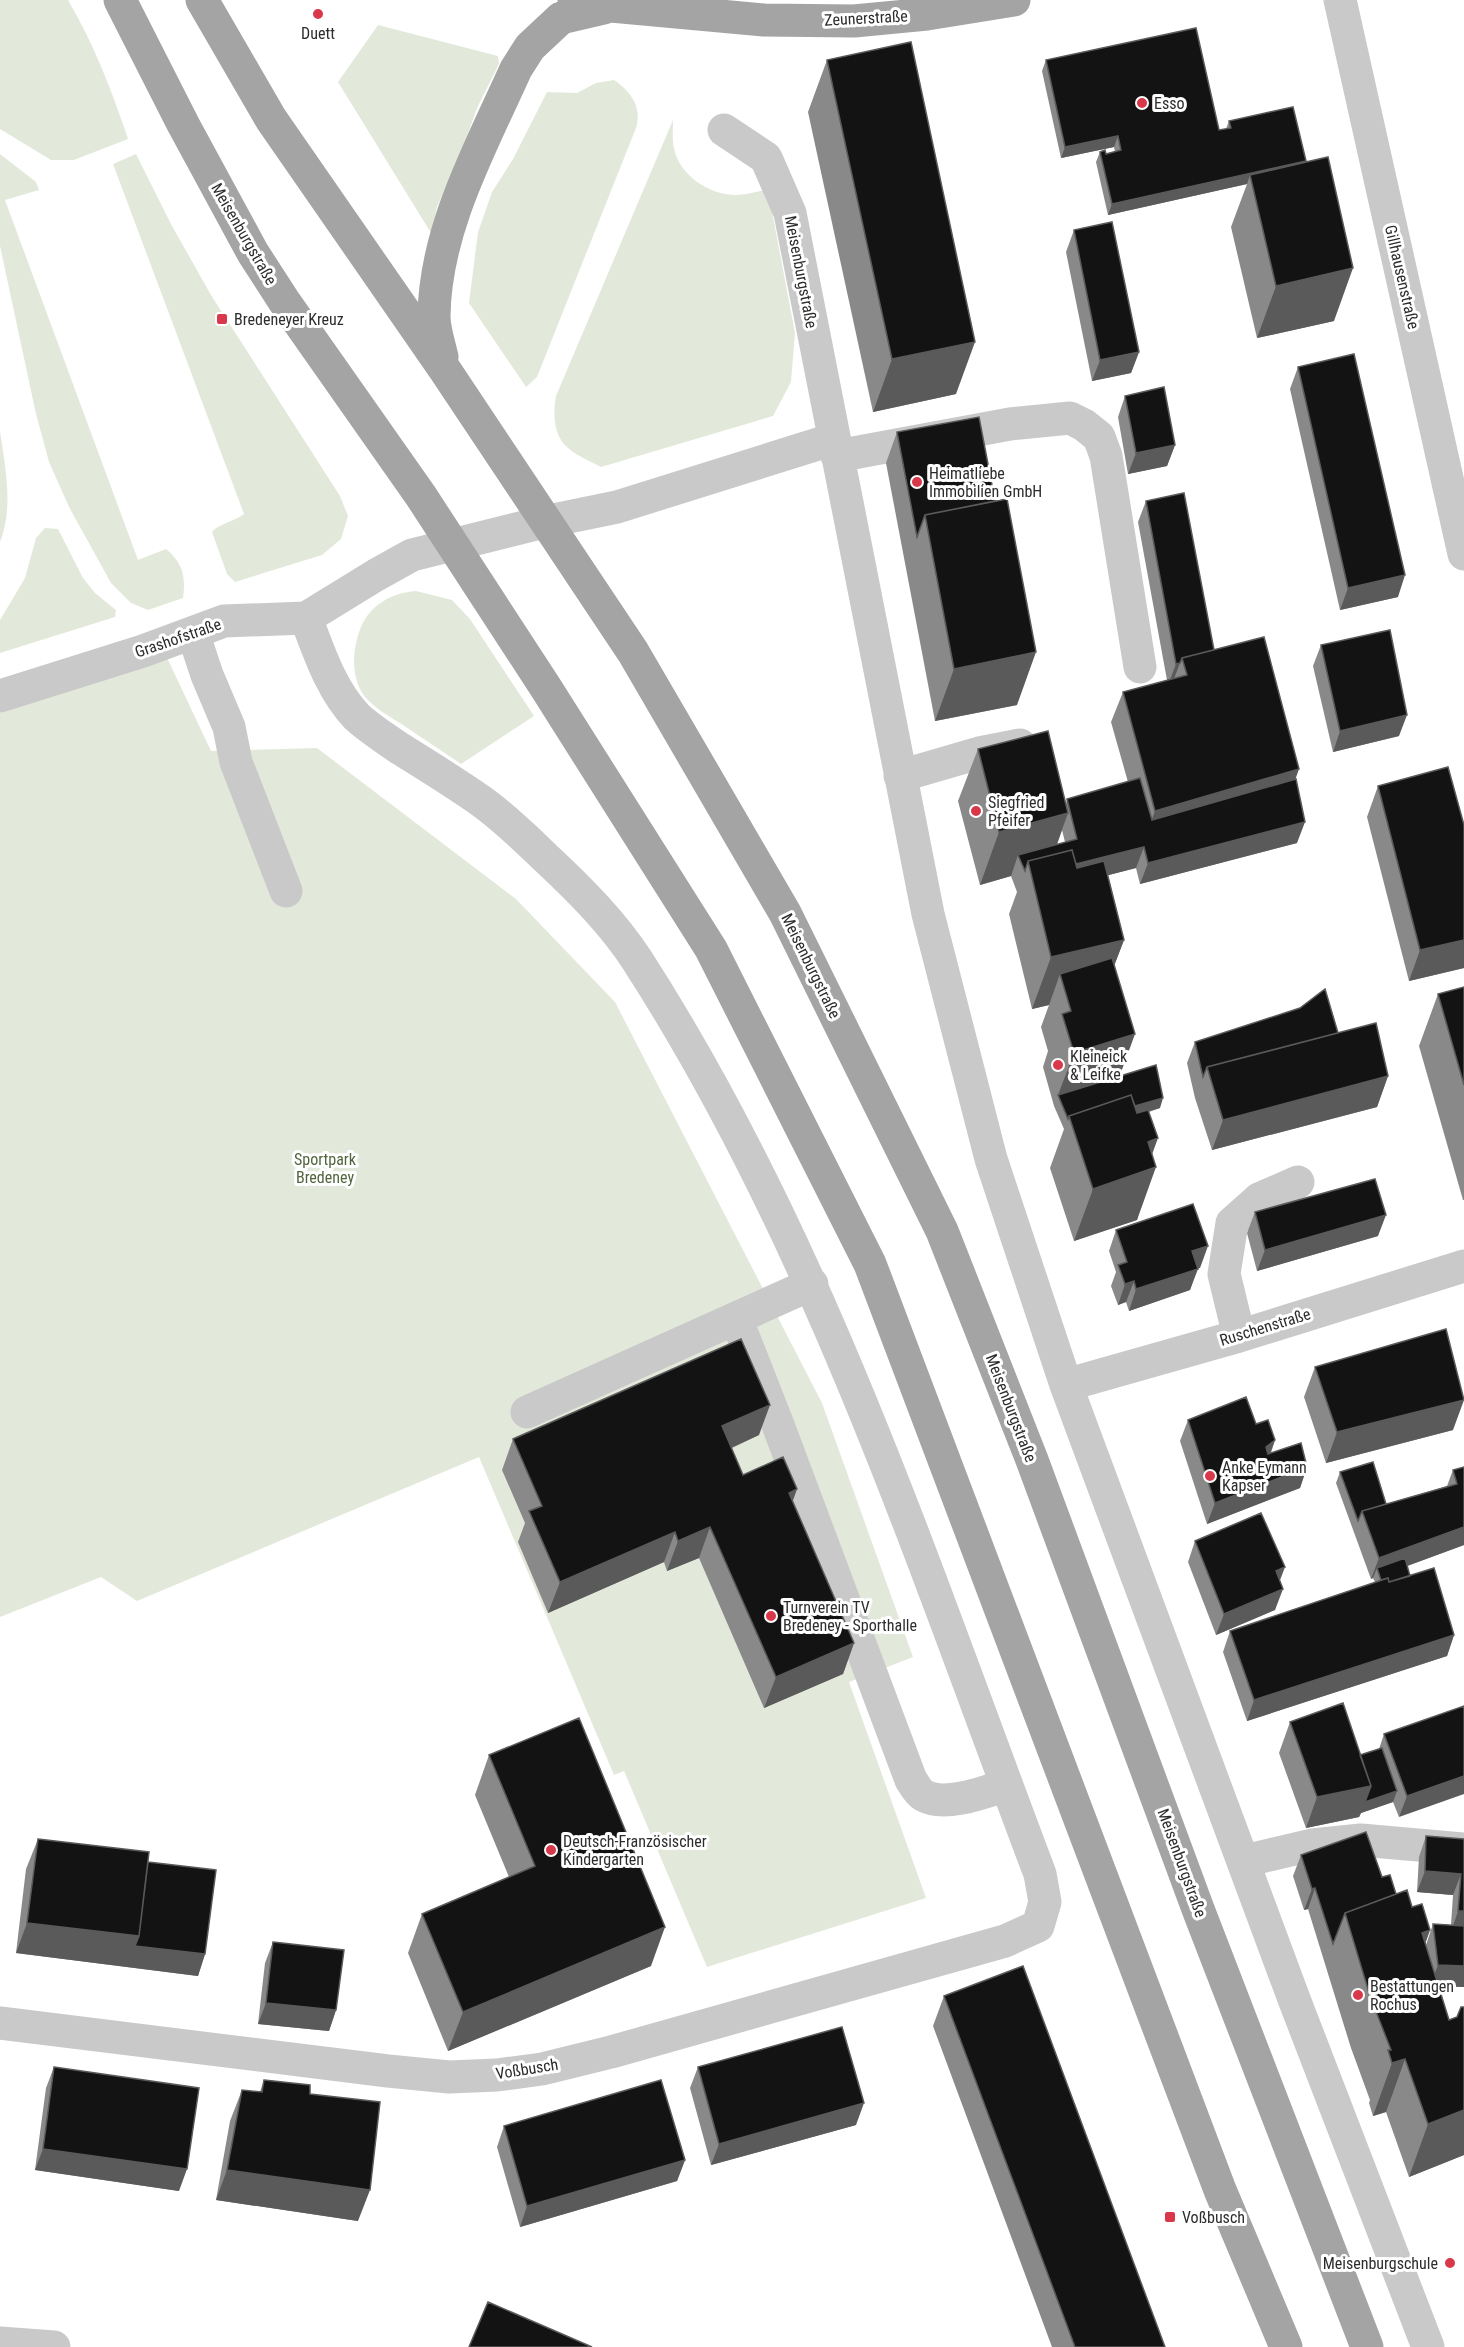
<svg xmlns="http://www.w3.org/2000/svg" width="1464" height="2347" font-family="'Roboto Condensed',sans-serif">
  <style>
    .green { fill: #e3e9da }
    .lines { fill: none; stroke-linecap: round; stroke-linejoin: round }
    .minor { stroke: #c9c9c9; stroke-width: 33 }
    .major { stroke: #a4a4a4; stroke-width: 33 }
    .wall { fill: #898989; fill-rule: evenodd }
    .shaded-wall { fill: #5a5a5a }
    .building { fill: #131313; stroke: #5a5a5a; stroke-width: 1.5 }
    .poi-dot { fill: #d9374a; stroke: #fff; stroke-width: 2 }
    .labels { text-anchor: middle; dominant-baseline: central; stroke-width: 6; stroke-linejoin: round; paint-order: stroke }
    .street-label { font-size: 16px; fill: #2c2c2c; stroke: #fff }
    .poi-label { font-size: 16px; fill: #2c2c2c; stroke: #fff; text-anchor: start }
    .park-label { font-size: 16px; fill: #51643d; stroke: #fff }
  </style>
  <rect width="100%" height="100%" fill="#fff"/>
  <path class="green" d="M0 0H68C94 44 112 91 128 139L74 160H51L0 129Z
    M378 25 498 56 499 64 477 108 464 145 437 207 431 233 338 82Z
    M614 80C632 92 642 108 636 128L537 377 526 387 469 303 478 232 492 192 513 159 547 92 577 93 596 83Z
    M673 120C673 128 672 139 674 148 679 175 709 195 736 195 746 195 758 191 768 190L795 333 791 382 773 416 601 467C590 461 575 455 567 447 553 435 553 412 556 396Z
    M0 154 36 182 39 190 5 200 138 560 166 549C183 563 186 577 183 598L148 610 131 603 111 583 69 507 49 462 36 414 0 246Z
    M136 154 172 226 211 295 340 496 348 516 341 539 322 555 235 582 227 574 212 532C218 524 235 521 244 514L113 164Z
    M0 431C5 467 14 507 0 542Z
    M45 528 58 529 83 578 95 593 116 610 115 617 0 653V620L25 578 36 538Z
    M416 591 452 600 470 619 534 716 461 764C442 751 422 738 403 725 390 717 376 709 366 698 350 679 352 648 361 627 371 604 392 593 416 591Z
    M162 647 211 751 317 748 516 899 615 1002 822 1403 913 1657 849 1682 926 1898 707 1967 624 1771 614 1775 479 1457 137 1601 101 1577 0 1617V699Z"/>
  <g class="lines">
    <path class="minor" d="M1340 0 1464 554
      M724 130 766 158 790 213 928 914 991 1159 1066 1385 1294 1999 1428 2347
      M837 456 1010 424 1070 418 1084 425 1099 437 1106 456 1140 667
      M193 633 207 675 229 727 236 762 286 891
      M0 696 143 651 224 621 306 618 376 575 412 555 544 522 617 507 834 439
      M900 776 979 753 1020 745
      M736 1318 778 1425 911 1780C914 1784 918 1792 923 1795 944 1808 985 1792 1006 1785
      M1239 1336 1224 1274 1232 1223 1259 1199 1298 1182
      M1066 1385 1239 1336 1464 1266
      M527 1412 812 1284
      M1244 1861 1312 1845 1361 1840 1464 1849
      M0 2023 388 2071 449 2077 497 2075 542 2069 611 2052 1005 1941 1038 1926 1045 1902 1040 1874C922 1563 819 1242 637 960 613 923 580 890 548 860 527 840 505 818 481 801 454 782 426 765 399 748 385 738 370 729 357 717 331 690 319 652 306 618
      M0 2343 54 2347"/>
    <path class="major" d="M120 0 183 124 253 253 284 301 421 496 546 688 711 949 870 1264 1220 2190 1286 2347
      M202 0 271 119 445 370 633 652 785 913 942 1231 1032 1460 1198 1909 1367 2347
      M574 0 611 6 764 20 854 21 927 14 1014 0
      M442 357C439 344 434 329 434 316 435 229 481 147 516 69L530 47 561 18 604 8"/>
  </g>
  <path class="wall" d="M827 60 956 394 873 412 808 112Z
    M1046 60 1219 130 1226 129 1229 121 1334 321 1257 338 1231 227 1247 184 1108 215 1096 162 1100 152 1106 154 1115 152 1114 147 1061 158 1042 71Z
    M1074 230 1139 352 1131 373 1092 381 1066 252Z
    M1298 367 1398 597 1340 610 1290 389Z
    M1125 396 1175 445 1167 466 1128 474 1118 417Z
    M897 432 1017 705 935 721 886 463Z
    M1146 501 1214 650 1296 779 1297 843 1140 884 1136 868 1108 875 1124 940 1114 966 1120 1076 1160 1108 1149 1112 1152 1154 1137 1220 1074 1241 1050 1168 1064 1129 1054 1106 1043 1067 1048 1051 1041 1027 1049 1005 1032 1009 1009 914 1017 892 1011 876 980 885 958 801 978 749 1066 804 1067 799 1128 782 1111 722 1123 692 1167 680 1138 522ZM1062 830 1065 842 1057 845Z
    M1321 645 1399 736 1333 752 1313 666Z
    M1378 786 1464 968 1409 981 1367 817Z
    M1464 987V1200H1463L1419 1046 1438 994Z
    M1338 1033 1388 1076 1377 1107 1212 1150 1195 1098 1187 1063 1195 1042Z
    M1255 1212 1378 1236 1257 1271 1247 1233Z
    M1116 1230 1200 1268H1197L1190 1290 1129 1311 1126 1302 1118 1305 1111 1286 1116 1272 1109 1251Z
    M1315 1367 1453 1430 1326 1463 1304 1397Z
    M1188 1420 1256 1424 1275 1440 1271 1453 1307 1467 1300 1488 1207 1524 1180 1441Z
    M759 1435 732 1448 743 1475 797 1489 792 1501 854 1643 843 1674 764 1708 699 1558 667 1571 664 1562 548 1613 518 1542 525 1523 502 1470 513 1439Z
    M1464 1467V1545L1407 1566 1410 1576 1454 1635 1447 1656 1247 1721 1223 1652 1230 1631 1375 1582 1373 1578 1371 1579 1336 1483 1340 1472 1386 1504 1447 1486 1453 1470Z
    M1195 1541 1280 1581 1275 1610 1216 1635 1188 1562Z
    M1464 1706 1399 1817 1393 1802 1361 1813 1359 1817 1306 1828 1279 1753 1290 1722 1360 1755 1379 1749 1384 1734Z
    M489 1755 651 1966 448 2051 408 1953 422 1914 509 1877 475 1795Z
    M1426 1836 1464 1839V1987L1439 1986 1464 2155 1409 2177 1386 2112 1373 2116 1369 2103 1370 2100 1351 2048 1308 1909 1304 1910 1293 1876 1301 1855 1382 1877 1396 1894 1412 1907 1430 1930 1425 1944 1426 1945 1433 1924 1451 1925 1453 1895 1417 1892 1419 1857Z
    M38 1839 148 1862 205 1954 198 1976 16 1953 26 1869Z
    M273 1942 336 2010 329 2031 258 2024 265 1963Z
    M944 1996 1165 2347H1052L933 2026Z
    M54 2067 179 2191 35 2170 46 2088Z
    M698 2067 856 2125 711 2165 690 2088Z
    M264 2080 310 2094 358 2221 216 2200 230 2121 242 2090 260 2092Z
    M504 2126 685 2160 677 2181 520 2227 497 2147Z"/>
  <path class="shaded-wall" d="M1118 136 1114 147 1061 158 1065 147Z
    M1306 161 1250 175 1247 184 1108 215 1112 204Z
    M1353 268 1334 321 1257 338 1276 286Z
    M975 342 956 394 873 412 892 359Z
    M1139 352 1131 373 1092 381 1100 360Z
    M1175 445 1167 466 1128 474 1136 453Z
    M1405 575 1398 597 1340 610 1348 588Z
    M1036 652 1017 705 935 721 954 669Z
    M1180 663 1172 684 1168 685 1176 664Z
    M1407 715 1399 736 1333 752 1340 731Z
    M1299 769 1288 800 1144 841 1155 811Z
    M1068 813 1049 866 1028 861 1018 855 1011 876 980 885 999 832Z
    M1305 822 1297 843 1140 884 1148 863Z
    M1144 847 1136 868 1036 894 1032 876Z
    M1124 940 1104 992 1060 974 1049 1005 1032 1009 1051 957Z
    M1464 940V968L1409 981 1420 950Z
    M1135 1034 1116 1086 1058 1095 1074 1053Z
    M1388 1076 1377 1107 1212 1150 1223 1120Z
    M1163 1098 1160 1108 1075 1133 1072 1124Z
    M1158 1138 1146 1171 1156 1167 1137 1220 1074 1241 1093 1189 1148 1142Z
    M1386 1215 1378 1236 1257 1271 1265 1250Z
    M1208 1246 1200 1268 1184 1272 1192 1251Z
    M1198 1269 1190 1290 1129 1311 1136 1289Z
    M1134 1281 1126 1302 1118 1305 1125 1284Z
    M1464 1400 1453 1430 1326 1463 1337 1432Z
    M770 1405 759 1435 711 1457 722 1426Z
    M1275 1440 1267 1461 1266 1447Z
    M1307 1467 1300 1488 1207 1524 1215 1503Z
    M797 1489 786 1520 789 1493Z
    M710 1527 699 1558 667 1571 678 1541Z
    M1464 1527V1545L1380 1576 1377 1568 1373 1578 1371 1579 1379 1558Z
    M675 1532 664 1562 548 1613 560 1582Z
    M1285 1567 1277 1588 1276 1571Z
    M1283 1589 1275 1610 1216 1635 1224 1614Z
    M1454 1635 1447 1656 1247 1721 1254 1700Z
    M854 1643 843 1674 764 1708 776 1677Z
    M1464 1776V1794L1399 1817 1407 1796Z
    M1371 1786 1397 1791 1393 1802 1361 1813 1359 1817 1306 1828 1317 1797Z
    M1425 1871 1461 1874 1453 1895 1417 1892Z
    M1315 1888 1308 1909 1304 1910 1312 1889Z
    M1458 1911H1464V1932H1451Z
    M27 1923 139 1936 205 1954 198 1976 16 1953Z
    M665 1927 651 1966 448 2051 463 2012Z
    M1430 1930 1411 1983 1422 1933Z
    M1438 1965 1464 1966V1987L1430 1986Z
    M266 2003 336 2010 329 2031 258 2024Z
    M1405 2059 1386 2112 1373 2116 1392 2063Z
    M864 2103 856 2125 711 2165 719 2144Z
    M1464 2110V2155L1409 2177 1428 2124Z
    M43 2149 187 2169 179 2191 35 2170Z
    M685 2160 677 2181 520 2227 527 2206Z
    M227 2170 370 2190 358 2221 216 2200Z"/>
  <path class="building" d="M1196 28 1219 130 1231 128 1229 121 1293 107 1306 161 1112 204 1100 152 1105 150 1106 154 1121 150 1118 136 1065 147 1046 60Z
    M911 42 975 342 892 359 827 60Z
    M1328 157 1353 268 1276 286 1250 175Z
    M1112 222 1139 352 1100 360 1074 230Z
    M1354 354 1405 575 1348 588 1298 367Z
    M1164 387 1175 445 1136 453 1125 396Z
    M979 417 995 501 925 515 917 537 897 432Z
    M1184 493 1214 650 1182 658 1180 663 1176 664 1146 501Z
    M1007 499 1036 652 954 669 925 515Z
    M1390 630 1407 715 1340 731 1321 645Z
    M1264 637 1299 769 1155 811 1123 692 1187 675 1182 658Z
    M1048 731 1068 813 999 832 978 749Z
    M1448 767 1464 825V940L1420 950 1378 786Z
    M1140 778 1152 820 1296 779 1305 822 1148 863 1144 847 1076 864 1072 850 1028 861 1025 871 1018 855 1077 839 1067 799Z
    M1072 850 1077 868 1104 861 1124 940 1051 957 1028 861Z
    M1112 958 1135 1034 1074 1053 1062 1014 1071 1011 1060 974Z
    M1464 987V1085L1438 994Z
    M1325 989 1338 1033 1207 1067 1203 1077 1195 1042 1300 1008Z
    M1376 1023 1388 1076 1223 1120 1207 1067Z
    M1156 1065 1163 1098 1135 1106 1131 1095 1069 1116 1068 1119 1058 1095Z
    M1131 1095 1137 1113 1148 1110 1158 1138 1148 1142 1156 1167 1093 1189 1069 1116Z
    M1375 1179 1386 1215 1265 1250 1255 1212Z
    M1193 1204 1208 1246 1192 1251 1198 1269 1136 1289 1134 1281 1125 1284 1118 1265 1127 1262 1116 1230Z
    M1446 1329 1464 1400 1337 1432 1315 1367Z
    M741 1339 770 1405 722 1426 743 1475 783 1457 797 1489 789 1493 854 1643 776 1677 710 1527 678 1541 675 1532 560 1582 529 1511 542 1506 513 1439Z
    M1246 1397 1256 1424 1268 1420 1275 1440 1266 1447 1268 1454 1301 1443 1307 1467 1215 1503 1188 1420Z
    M1373 1462 1386 1504 1362 1511 1358 1521 1340 1472Z
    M1464 1467V1527L1379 1558 1362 1511 1457 1484 1453 1470Z
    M1261 1513 1285 1567 1276 1571 1283 1589 1224 1614 1195 1541Z
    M1405 1558 1410 1576 1389 1582 1388 1578 1381 1580 1377 1568Z
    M1434 1568 1454 1635 1254 1700 1230 1631 1388 1578 1389 1582Z
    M1343 1703 1371 1786 1317 1797 1290 1722Z
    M1464 1706V1776L1407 1796 1384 1734Z
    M579 1718 665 1927 463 2012 422 1914 535 1866 489 1755Z
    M1382 1748 1397 1791 1365 1802 1371 1786 1360 1755Z
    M1366 1832 1382 1877 1390 1875 1396 1894 1345 1913 1333 1944 1315 1888 1312 1889 1301 1855Z
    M1426 1836 1464 1839V1911H1458L1461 1874 1425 1871Z
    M38 1839 149 1852 139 1936 27 1923Z
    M148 1862 216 1870 205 1954 135 1946 139 1936Z
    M1407 1890 1412 1907 1422 1904 1430 1930 1422 1933 1449 2020 1457 2017 1461 2007H1464V2110L1428 2124 1405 2059 1392 2063 1388 2050H1391L1370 1996 1345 1913Z
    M1433 1924 1464 1926V1966L1438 1965Z
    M273 1942 344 1950 336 2010 266 2003Z
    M1023 1966 1165 2347H1075L944 1996Z
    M842 2027 864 2103 719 2144 698 2067Z
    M54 2067 199 2088 187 2169 43 2149Z
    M264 2080 310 2085V2094L380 2102 370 2190 227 2170 242 2090 262 2092Z
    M661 2080 685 2160 527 2206 504 2126Z
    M488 2302 592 2347H469Z"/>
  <g class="poi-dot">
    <circle cx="318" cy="14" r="6"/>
    <circle cx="1142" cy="103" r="6"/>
    <rect x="216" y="313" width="12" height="12" rx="3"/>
    <circle cx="917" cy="482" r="6"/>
    <circle cx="976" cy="811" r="6"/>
    <circle cx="1058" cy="1065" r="6"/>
    <circle cx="1210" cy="1476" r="6"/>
    <circle cx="771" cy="1616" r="6"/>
    <circle cx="551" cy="1850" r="6"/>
    <circle cx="1358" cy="1995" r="6"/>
    <rect x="1164" y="2211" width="12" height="12" rx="3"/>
    <circle cx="1450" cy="2263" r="6"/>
  </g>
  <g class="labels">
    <g class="street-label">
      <text transform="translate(866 18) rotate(-3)">Zeunerstraße</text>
      <text transform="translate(244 234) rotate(60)">Meisenburgstraße</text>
      <text transform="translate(801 272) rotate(79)">Meisenburgstraße</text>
      <text transform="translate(1402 277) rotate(77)">Gillhausenstraße</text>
      <text transform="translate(178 638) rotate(-19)">Grashofstraße</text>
      <text transform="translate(811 966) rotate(64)">Meisenburgstraße</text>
      <text transform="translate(1265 1327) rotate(-17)">Ruschenstraße</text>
      <text transform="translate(1011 1408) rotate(69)">Meisenburgstraße</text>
      <text transform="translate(1182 1863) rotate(70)">Meisenburgstraße</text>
      <text transform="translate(527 2069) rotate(-9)">Voßbusch</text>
    </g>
    <g class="poi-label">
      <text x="318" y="33" text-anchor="middle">Duett</text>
      <text x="1154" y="103">Esso</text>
      <text x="234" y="319">Bredeneyer Kreuz</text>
      <text x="929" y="473">Heimatliebe<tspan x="929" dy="18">Immobilien GmbH</tspan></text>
      <text x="988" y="802">Siegfried<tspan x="988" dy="18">Pfeifer</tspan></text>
      <text x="1070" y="1056">Kleineick<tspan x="1070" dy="18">&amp; Leifke</tspan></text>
      <text x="1222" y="1467">Anke Eymann<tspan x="1222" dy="18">Kapser</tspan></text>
      <text x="783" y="1607">Turnverein TV<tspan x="783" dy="18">Bredeney - Sporthalle</tspan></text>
      <text x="563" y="1841">Deutsch-Französischer<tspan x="563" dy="18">Kindergarten</tspan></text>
      <text x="1370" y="1986">Bestattungen<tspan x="1370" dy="18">Rochus</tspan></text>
      <text x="1182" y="2217">Voßbusch</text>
      <text x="1438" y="2263" text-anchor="end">Meisenburgschule</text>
    </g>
    <g class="park-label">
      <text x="325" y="1159">Sportpark<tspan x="325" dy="18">Bredeney</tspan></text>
    </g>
  </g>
</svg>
